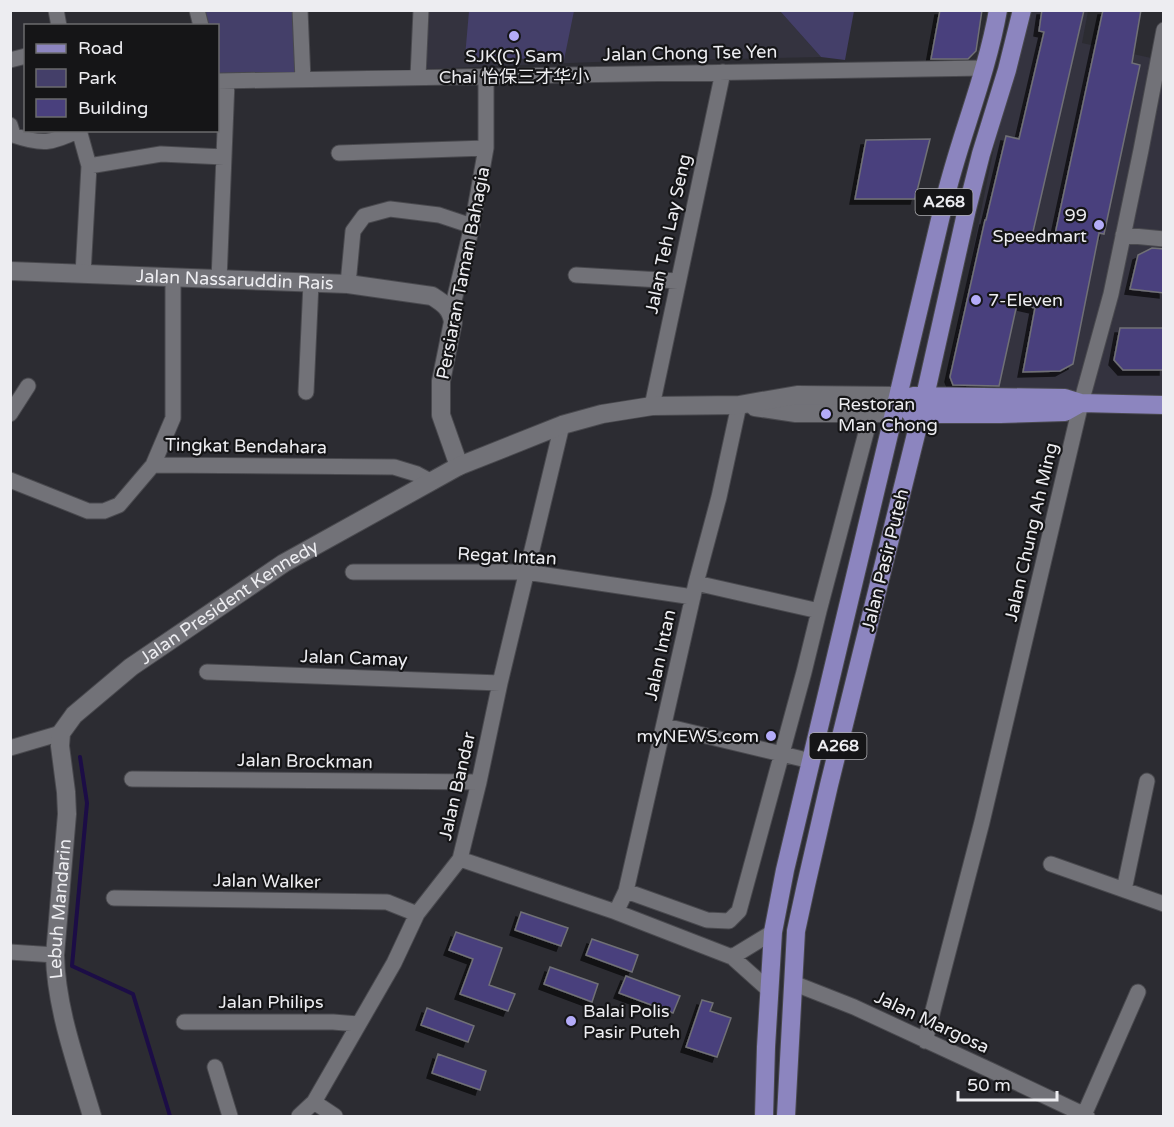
<svg xmlns="http://www.w3.org/2000/svg" width="1174" height="1127" font-family="'Varela Round','Noto Sans SC',sans-serif">
  <style>
    .built { fill: #34333f }
    .green { fill: #443f69 }
    .lines { fill: none; stroke-linecap: round; stroke-linejoin: round }
    .stream { stroke: #1c0d46; stroke-width: 4 }
    .building { fill: #49407d; stroke: #707076; stroke-width: 1.5; filter: url(#shadow) }
    .street-casing { stroke: #49494e; stroke-width: 17 }
    .secondary-casing { stroke: #49494e; stroke-width: 20 }
    .primary-casing { stroke: #49494e; stroke-width: 20 }
    .street { stroke: #727278; stroke-width: 15 }
    .secondary { stroke: #727278; stroke-width: 18 }
    .primary { stroke: #8c85bf; stroke-width: 18 }
    .poi-dot { fill: #b4acf9; stroke: #151517; stroke-width: 2 }
    .labels { text-anchor: middle; dominant-baseline: central; stroke-width: 4.5; stroke-linejoin: round; paint-order: stroke }
    .shield { fill: #151517; stroke: #acacb0; stroke-width: 1.5 }
    .shield-label { font-size: 16px; font-weight: bold; fill: #ededf1 }
    .street-label { font-size: 18px; fill: #ededf1; stroke: #151517 }
    .poi-label { font-size: 18px; fill: #ededf1; stroke: #151517; text-anchor: start }
  </style>
  <defs>
    <filter id="shadow"><feDropShadow dx="-5" dy="5" stdDeviation="0" flood-color="#0009"/></filter>
  </defs>
  <rect width="100%" height="100%" fill="#2c2c32"/>
  <path class="built" d="M429 10 780 11 821 57 595 62 426 69Z
    M1022 11H1088L1082 43 1156 59 1163 24V401L943 397Z"/>
  <path class="green" d="M469 11H574L564 60 465 57Z
    M780 11H854L845 60 821 57Z
    M205 12H293L295 73 218 74V26L208 25Z"/>
  <g class="lines">
    <path class="stream" d="M80 757 87 803 72 966 133 994 170 1116"/>
  </g>
  <path class="building" d="M940 10H982L976 51 968 59H931Z
    M1042 10H1084L1032 236 1054 239 1103 10H1141L1132 63 1140 65 1104 234 1099 233 1073 364 1060 371 1023 372 1035 308 1017 304 999 386 953 385 950 377 985 220H986L1006 136 1019 139 1044 32 1039 31Z
    M930 139 915 199H855L866 140Z
    M1152 248 1164 249V293L1130 289 1138 255Z
    M1120 328H1164V370H1123L1114 360Z
    M521 912 568 928 561 946 515 930Z
    M456 932 502 948 489 985 515 994 508 1011 460 994 473 959 449 950Z
    M592 939 638 955 632 972 586 955Z
    M550 967 598 984 592 1002 544 984Z
    M626 976 680 996 673 1013 619 993Z
    M702 1000 713 1003 710 1011 731 1018 717 1057 686 1047Z
    M427 1008 474 1026 468 1042 421 1025Z
    M438 1054 486 1071 480 1090 432 1073Z"/>
  <g class="lines">
    <defs>
      <path id="street" d="M56 10 59 26
        M197 10 201 26
        M300 10 303 80
        M10 60 26 56
        M418 77 421 10
        M218 81 984 68
        M10 125 13 135C42 145 51 144 79 130
        M79 130 89 166 83 274
        M339 153 486 148
        M89 166 161 154 224 157
        M1123 235 1164 239
        M576 275 678 281
        M219 280 227 81
        M348 284 353 231 364 216 390 209 439 215 472 226
        M451 313 472 226 486 148V76
        M306 392 311 283
        M652 406 723 72
        M10 414 28 386
        M153 465 173 418V277
        M10 480 88 511H104L119 505 153 465 394 467 417 474 432 482
        M353 572H526L693 597
        M696 583 819 611
        M207 672 500 683
        M665 726 811 761
        M10 748 61 733
        M132 779 479 782
        M460 859 616 912 732 957 770 991
        M1051 864 1164 904
        M1124 890 1147 781
        M626 891 707 920 729 921 739 911 804 672 819 611 871 414
        M114 898 387 902 417 914
        M616 912 626 891 696 583 719 497 739 405
        M10 952 55 955
        M732 957 773 932
        M793 983 854 1007 990 1070 1087 1116
        M184 1022H333L358 1024
        M925 1041 982 822 1081 403 1111 294 1141 150 1164 30
        M215 1067 230 1116
        M314 1102 335 1116
        M1084 1115 1138 992
        M299 1116 314 1102 394 963 417 914 460 859 479 782 500 683 562 425"/>
      <g id="secondary">
        <path id="s1" d="M10 271 348 284 432 296C443 303 451 308 453 322L441 381V415L459 466"/>
        <path d="M755 407 796 413H895"/>
        <path id="s2" d="M92 1116C77 1065 56 1009 55 955L67 814 66 792 60 746 61 733 74 715 131 667 284 563 459 466 562 425 602 414 652 406 739 405 797 395 899 396"/>
      </g>
      <path id="primary" d="M913 396 1065 398 1081 403 1164 405
        M911 414H1000L1065 412 1081 403
        M764 1116 766 1047 773 932 785 870C839 650 890 428 943 207 958 141 986 78 998 10
        M786 1116 796 931 806 885 829 785 921 414 967 209 981 154 1007 70 1022 10"/>
    </defs>
    <use href="#street" class="street-casing"/>
    <use href="#secondary" class="secondary-casing"/>
    <use href="#primary" class="primary-casing"/>
    <use href="#street" class="street"/>
    <use href="#secondary" class="secondary"/>
    <use href="#primary" class="primary"/>
  </g>
  <g class="poi-dot">
    <circle cx="514" cy="36" r="6"/>
    <circle cx="1099" cy="225" r="6"/>
    <circle cx="976" cy="300" r="6"/>
    <circle cx="826" cy="414" r="6"/>
    <circle cx="771" cy="736" r="6"/>
    <circle cx="571" cy="1021" r="6"/>
  </g>
  <g class="labels">
    <g class="shield">
      <rect x="915.5" y="189" width="57" height="26" rx="4.5"/>
      <rect x="809.5" y="733" width="57" height="26" rx="4.5"/>
    </g>
    <g class="shield-label">
      <text x="944" y="202">A268</text>
      <text x="838" y="746">A268</text>
    </g>
    <g class="street-label">
      <text transform="translate(690 53) rotate(-1)">Jalan Chong Tse Yen</text>
      <text transform="translate(668 234) rotate(-78)">Jalan Teh Lay Seng</text>
      <text transform="translate(463 273) rotate(-79)">Persiaran Taman Bahagia</text>
      <text stroke="none"><textPath href="#s1" startOffset="225">Jalan Nassaruddin Rais</textPath></text>
      <text transform="translate(246 446) rotate(1)">Tingkat Bendahara</text>
      <text transform="translate(1031 532) rotate(-77)">Jalan Chung Ah Ming</text>
      <text transform="translate(507 556) rotate(3)">Regat Intan</text>
      <text transform="translate(885 560) rotate(-76)">Jalan Pasir Puteh</text>
      <text stroke="none"><textPath href="#s2" startOffset="603">Jalan President Kennedy</textPath></text>
      <text transform="translate(660 655) rotate(-78)">Jalan Intan</text>
      <text transform="translate(354 658) rotate(2)">Jalan Camay</text>
      <text transform="translate(305 761) rotate(1)">Jalan Brockman</text>
      <text transform="translate(457 786) rotate(-77)">Jalan Bandar</text>
      <text transform="translate(267 881) rotate(1)">Jalan Walker</text>
      <text stroke="none"><textPath href="#s2" startOffset="212">Lebuh Mandarin</textPath></text>
      <text x="271" y="1002">Jalan Philips</text>
      <text transform="translate(932 1022) rotate(25)">Jalan Margosa</text>
    </g>
    <g class="poi-label">
      <text x="514" y="56" text-anchor="middle">SJK(C) Sam<tspan x="514" dy="21">Chai 怡保三才华小</tspan></text>
      <text x="1087" y="215" text-anchor="end">99<tspan x="1087" dy="21">Speedmart</tspan></text>
      <text x="988" y="300">7-Eleven</text>
      <text x="838" y="404">Restoran<tspan x="838" dy="21">Man Chong</tspan></text>
      <text x="759" y="736" text-anchor="end">myNEWS.com</text>
      <text x="583" y="1011">Balai Polis<tspan x="583" dy="21">Pasir Puteh</tspan></text>
    </g>
  </g>
  <rect width="1174" height="1127" fill="none" stroke="#ededf1" stroke-width="24"/>
  <rect x="24" y="24" width="195" height="108" fill="#151517" stroke="#6b6b6e" stroke-width="1.5"/>
  <rect x="36" y="44" width="30" height="9" fill="#8c85bf" stroke="#6b6b6e" stroke-width="1.5"/>
  <text x="78" y="54" font-size="18" fill="#ededf1">Road</text>
  <rect x="36" y="69" width="30" height="18" fill="#443f69" stroke="#6b6b6e" stroke-width="1.5"/>
  <text x="78" y="84" font-size="18" fill="#ededf1">Park</text>
  <rect x="36" y="99" width="30" height="18" fill="#49407d" stroke="#6b6b6e" stroke-width="1.5"/>
  <text x="78" y="114" font-size="18" fill="#ededf1">Building</text>
  <path d="M958 1091v9h99v-9" fill="none" stroke="#ededf1" stroke-width="3"/>
  <text x="967" y="1091" font-size="18" fill="#ededf1" stroke="#151517" stroke-width="4.5" paint-order="stroke">50 m</text>
</svg>
